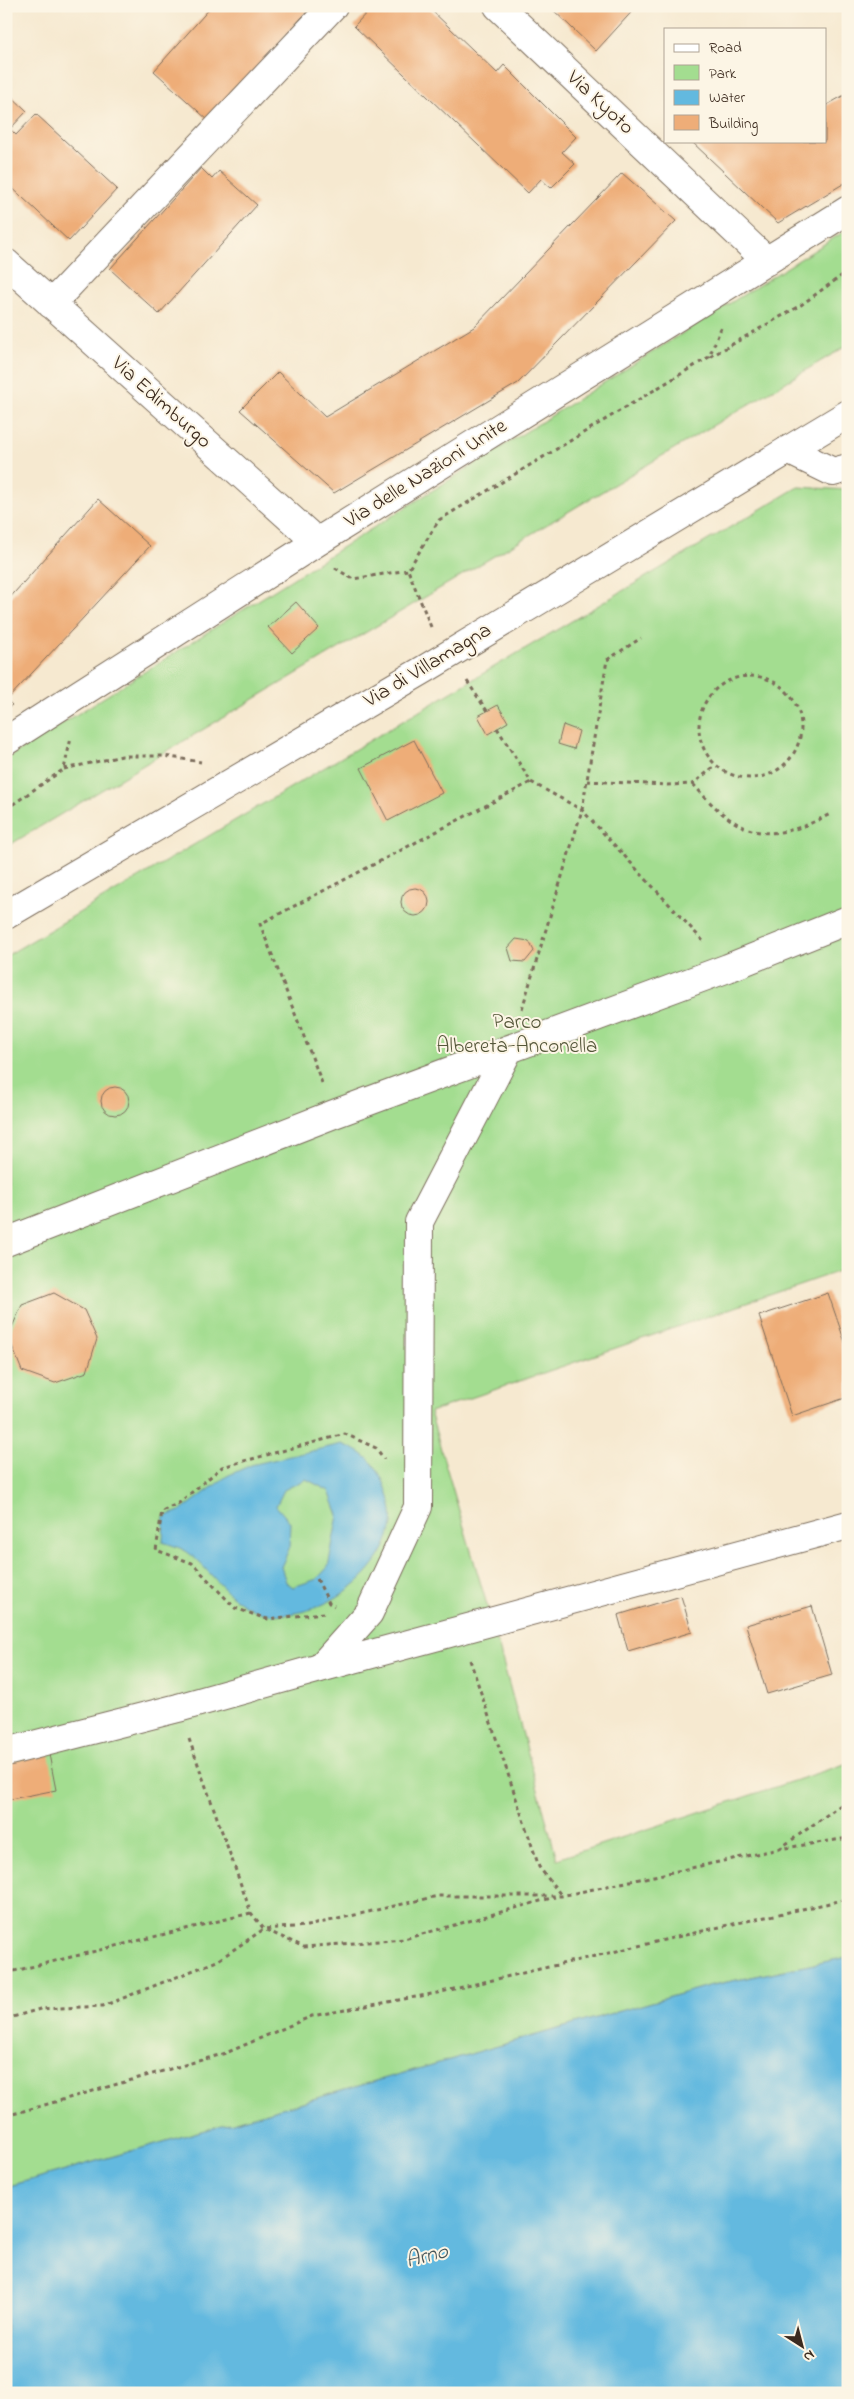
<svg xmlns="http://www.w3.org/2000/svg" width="854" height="2399" font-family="'Indie Flower',sans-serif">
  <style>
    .green { fill: #a3dd90; stroke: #6f8457 }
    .water { fill: #63b9df; stroke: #4f727e; fill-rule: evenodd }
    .building { fill: #eead78 }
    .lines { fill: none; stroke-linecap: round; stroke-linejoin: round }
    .minor-casing { stroke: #7c6d5c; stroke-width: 30 }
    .major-casing { stroke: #7c6d5c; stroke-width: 30 }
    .path { stroke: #7c6d5c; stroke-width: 3; stroke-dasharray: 4 4; stroke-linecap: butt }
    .minor { stroke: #fff; stroke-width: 28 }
    .major { stroke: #fff; stroke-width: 28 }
    .labels { text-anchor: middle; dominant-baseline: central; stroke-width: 4; stroke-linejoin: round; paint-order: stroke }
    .street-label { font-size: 21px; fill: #3b2a1e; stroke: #fcf5e5 }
    .park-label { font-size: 21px; fill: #55573a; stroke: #fcf5e5 }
    .water-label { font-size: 22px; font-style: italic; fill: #475558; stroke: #fcf5e5 }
  </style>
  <rect width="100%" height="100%" fill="#fcf5e5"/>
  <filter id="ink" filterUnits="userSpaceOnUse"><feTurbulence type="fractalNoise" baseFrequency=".02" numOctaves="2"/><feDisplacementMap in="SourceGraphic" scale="10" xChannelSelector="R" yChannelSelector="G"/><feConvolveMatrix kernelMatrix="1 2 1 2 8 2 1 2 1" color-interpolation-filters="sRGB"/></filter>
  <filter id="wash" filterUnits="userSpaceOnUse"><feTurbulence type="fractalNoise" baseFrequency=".0096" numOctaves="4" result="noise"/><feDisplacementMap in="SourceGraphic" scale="20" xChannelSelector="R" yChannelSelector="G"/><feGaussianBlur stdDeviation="1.12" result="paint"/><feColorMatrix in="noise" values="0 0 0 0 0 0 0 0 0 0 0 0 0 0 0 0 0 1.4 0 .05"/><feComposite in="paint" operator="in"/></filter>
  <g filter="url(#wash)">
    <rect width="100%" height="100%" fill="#f6e9d0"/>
    <path class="green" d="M848 229V345L6 847V759Z
      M798 487 848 490V1268L430 1412 492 1622 557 1859 848 1763V1957L708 1986 6 2187V956Z"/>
    <path class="water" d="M342 1444C364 1452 375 1462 384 1483 389 1495 394 1512 392 1524 384 1577 315 1624 263 1613 231 1605 214 1574 190 1554 183 1548 171 1545 163 1542L164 1517 182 1510 227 1476 251 1465ZM306 1479 329 1491 338 1515 328 1567 317 1579 293 1587 286 1582 281 1567 289 1549 290 1522 276 1506 284 1490Z
      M848 1957V2393H6V2187L708 1986Z"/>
    <g id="blocks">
      <path class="building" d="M212 6H312L209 121 154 71Z
        M373 6H427L497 73 504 65 576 137 562 152 575 164 551 188 541 179 528 193 354 26Z
        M549 6H637L596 51Z
        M6 91 27 111 10 129 16 135 36 114 117 189 69 241 6 182Z
        M848 93V181L778 223 691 141H825V106Z
        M201 168 212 179 219 171 257 205 159 314 110 269Z
        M622 173 676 221 518 383 334 493 240 410 278 372 325 417 474 327Z
        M98 499 150 546 7 700 12 705 6 709V602Z
        M296 602 319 628 292 653 268 627Z
        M498 705 508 722 488 734 478 716Z
        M563 725 579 731 574 749 558 744Z
        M414 740 442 793 388 821 361 768Z
        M401 902a14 14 0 1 1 28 0a14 14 0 1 1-28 0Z
        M516 939 529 941 534 951 525 962 512 961 508 948Z
        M101 1101a14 14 0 1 1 28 0a14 14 0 1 1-28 0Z
        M54 1293 84 1310 97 1339 87 1372 55 1383 22 1371 8 1336 22 1305Z
        M828 1293 848 1351V1397L792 1416 759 1316Z
        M681 1596 692 1632 628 1651 618 1615Z
        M812 1606 832 1675 767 1694 746 1625Z
        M49 1754 56 1790 6 1800V1762Z"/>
    </g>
  </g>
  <g filter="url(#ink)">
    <use href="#blocks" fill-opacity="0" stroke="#7c6d5c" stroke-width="1"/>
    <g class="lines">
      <defs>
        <path id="minor" d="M498 6 767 261
          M6 263 317 542
          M51 304 333 6
          M788 450 833 472 848 468
          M6 741 317 542 848 210
          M6 1242 334 1114 728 968 848 920
          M320 1668 848 1525
          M6 1752 178 1708 320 1668 369 1613 418 1507 419 1222 509 1049"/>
        <path id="major" d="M6 915 425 669 848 414"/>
      </defs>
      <use href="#minor" class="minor-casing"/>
      <use href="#major" class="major-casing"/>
      <path class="path" d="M710 357 801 305 848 271
        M335 568 353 579 408 570
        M431 627 408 570 439 520 709 357 721 328
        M699 727a51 51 0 1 1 102 0a51 51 0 1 1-102 0Z
        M467 681 487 711
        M497 728 531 782 582 810 704 942
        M64 769 122 756H164L201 762
        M587 781 667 785 693 784 716 765
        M693 784C739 837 768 847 832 813
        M6 809 64 769 71 738
        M522 1009 582 810 607 660 641 638
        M322 1083 260 924 531 782
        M317 1579 329 1603 334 1606
        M324 1613 267 1619 235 1608 192 1563 156 1550 162 1511 179 1503 222 1467 345 1434 376 1448 384 1459
        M470 1660 539 1867 561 1895
        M189 1739 251 1913 264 1929 304 1947 404 1939 555 1897
        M779 1849 848 1800
        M6 1973 251 1913
        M6 2019 40 2009 103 2006 217 1961 264 1929 307 1926 438 1896H561L779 1849 848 1838
        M6 2116 226 2053 312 2016 437 1993 724 1926 848 1899"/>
      <use href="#minor" class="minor"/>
      <use href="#major" class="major"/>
    </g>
  </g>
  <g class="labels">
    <g class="street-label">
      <text transform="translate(600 103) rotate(43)">Via Kyoto</text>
      <text transform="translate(161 403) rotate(42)">Via Edimburgo</text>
      <text transform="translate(426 474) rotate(-32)">Via delle Nazioni Unite</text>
      <text transform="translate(428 666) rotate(-31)">Via di Villamagna</text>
    </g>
    <g class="park-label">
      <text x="517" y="1023">Parco<tspan x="517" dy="24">Albereta-Anconella</tspan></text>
    </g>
    <g class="water-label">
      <text transform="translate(427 2257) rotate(-14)">Arno</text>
    </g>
  </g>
  <rect width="854" height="2399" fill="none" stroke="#fcf5e5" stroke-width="25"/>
  <rect x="664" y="28" width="162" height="115" fill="#fcf5e5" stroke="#afa495"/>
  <rect x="674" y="44" width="25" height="8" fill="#ffffff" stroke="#afa495"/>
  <text x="709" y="52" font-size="15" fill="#3b2a1e">Road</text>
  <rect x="674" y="65" width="25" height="15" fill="#a3dd90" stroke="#afa495"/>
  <text x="709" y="78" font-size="15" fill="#3b2a1e">Park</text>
  <rect x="674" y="90" width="25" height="15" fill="#63b9df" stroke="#afa495"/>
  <text x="709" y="102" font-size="15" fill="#3b2a1e">Water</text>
  <rect x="674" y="115" width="25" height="15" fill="#eead78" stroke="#afa495"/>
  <text x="709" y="128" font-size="15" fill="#3b2a1e">Building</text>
  <g transform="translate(802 2346) rotate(144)" stroke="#fcf5e5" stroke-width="4" paint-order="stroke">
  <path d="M0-4L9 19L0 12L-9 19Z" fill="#3b2a1e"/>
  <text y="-8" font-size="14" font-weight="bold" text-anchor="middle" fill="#3b2a1e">N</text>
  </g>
</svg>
